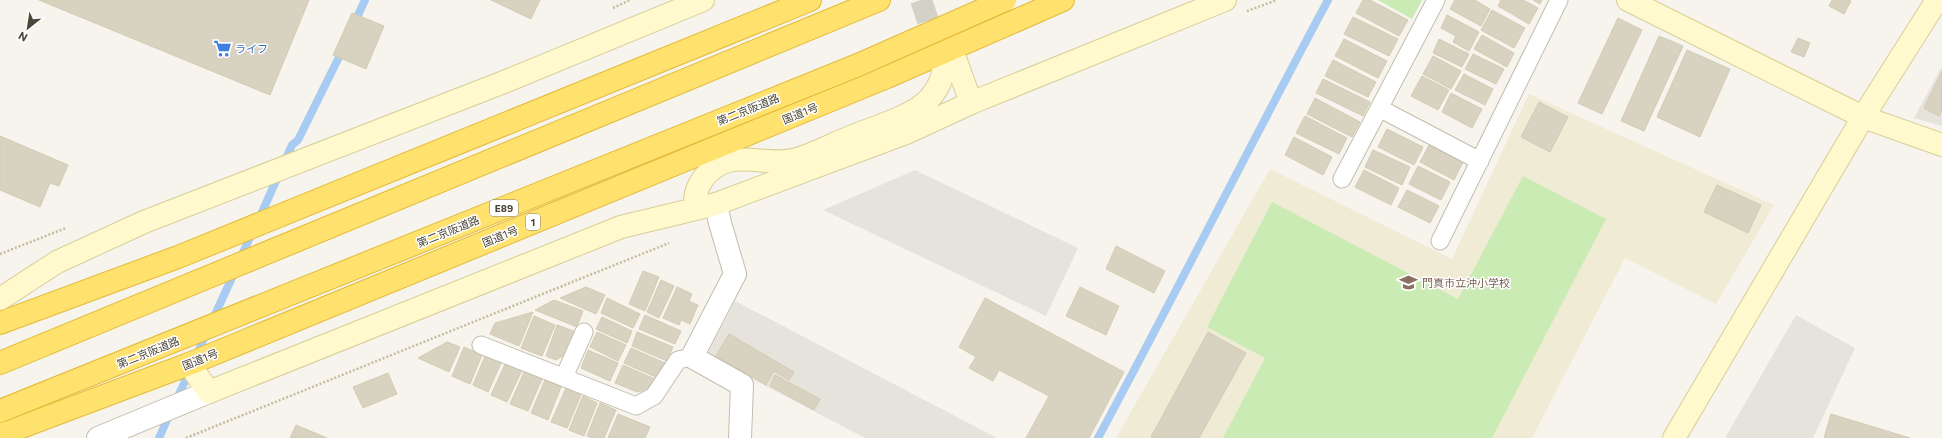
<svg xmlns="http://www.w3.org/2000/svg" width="1942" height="438" font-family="Commissioner,'Noto Sans JP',sans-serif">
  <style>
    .industrial { fill: #e6e3dd }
    .education { fill: #efebd5 }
    .green { fill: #cbebb4 }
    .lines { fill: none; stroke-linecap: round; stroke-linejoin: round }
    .stream { stroke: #a7cbf3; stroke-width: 8 }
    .building { fill: #d8d2c0; stroke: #d3cbb3 }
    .secondary-tunnel { stroke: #d4d1c8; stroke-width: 22; stroke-dasharray: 22 11; stroke-linecap: butt }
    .lane-casing { stroke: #c2bead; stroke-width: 19 }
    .street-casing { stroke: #c2bead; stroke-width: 24 }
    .secondary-casing { stroke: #d7ce9a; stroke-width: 24 }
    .highway-casing { stroke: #e3ba38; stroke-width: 24 }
    .path { stroke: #c5bc9e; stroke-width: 2.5; stroke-dasharray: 2 2; stroke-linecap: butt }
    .lane { stroke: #fff; stroke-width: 17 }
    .street { stroke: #fff; stroke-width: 22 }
    .secondary { stroke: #fff9cd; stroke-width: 22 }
    .highway { stroke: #ffe16e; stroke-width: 22 }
    .highway-bridge-casing { stroke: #e3ba38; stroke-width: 24; stroke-linecap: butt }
    .highway-bridge { stroke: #ffe16e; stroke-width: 22 }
    .labels { text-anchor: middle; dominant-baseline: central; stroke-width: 3; stroke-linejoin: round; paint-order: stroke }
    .shield { fill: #fff; stroke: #817e74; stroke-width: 1 }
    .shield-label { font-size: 10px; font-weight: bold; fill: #4b4638 }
    .shop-label { font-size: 11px; fill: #366cbe; stroke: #fff; text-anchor: start }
    .street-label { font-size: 11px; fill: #4b4638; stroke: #fff }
    .education-label { font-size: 11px; fill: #785e54; stroke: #fff; text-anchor: start }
  </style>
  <rect width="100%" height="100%" fill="#f6f4ec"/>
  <path class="industrial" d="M1942 66V126L1914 118Z
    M915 170 1078 248 1046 316 823 210Z
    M735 301 997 438H865L707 355Z
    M1796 315 1855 348 1813 438H1725Z"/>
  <path class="education" d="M1529 94 1774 205 1716 304 1625 258 1532 438H1116L1270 169 1452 259Z"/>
  <path class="green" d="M1378 0H1422L1412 19Z
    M1523 176 1606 219 1492 438H1223L1265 358 1207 327 1272 202 1458 299Z"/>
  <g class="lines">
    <path class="stream" d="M353 26 365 0
      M258 221 292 145 298 140 343 49
      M240 259 253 231
      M212 321 236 269
      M196 357 207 331
      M176 401 190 370
      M159 438 171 411
      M1098 438C1176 293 1250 145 1328 0"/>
  </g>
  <path class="building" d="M39 0H309L270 95Z
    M491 0H540L531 19Z
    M1363 0H1370L1408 20 1399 36 1356 13Z
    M1455 0H1475L1490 9 1481 26 1450 9Z
    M1501 0H1523L1538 8 1529 24 1498 6Z
    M1533 0H1542L1540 4Z
    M1832 0H1848L1851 1 1844 14 1829 6Z
    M1492 10 1525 28 1514 48 1481 30Z
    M352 13 384 26 366 69 333 55Z
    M1447 15 1479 32 1469 51 1453 42 1456 36 1441 28Z
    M1353 17 1398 39 1389 56 1344 34Z
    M1618 18 1642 30 1602 114 1578 103Z
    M1482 35 1514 53 1507 67 1474 49Z
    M1659 36 1683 46 1644 131 1621 121Z
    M1798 38 1810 43 1804 57 1791 52Z
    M1344 39 1387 61 1378 78 1335 56Z
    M1439 39 1469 54 1462 67 1433 53Z
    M1687 50 1730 69 1700 137 1657 117Z
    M1473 54 1504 69 1496 84 1465 69Z
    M1433 56 1461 71 1451 89 1423 74Z
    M1333 60 1376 82 1368 97 1325 76Z
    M1942 71V110L1939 116 1924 108Z
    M1464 74 1493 89 1485 105 1455 90Z
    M1422 76 1449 90 1438 110 1411 96Z
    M1323 79 1370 102 1363 116 1316 93Z
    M1451 93 1482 109 1472 128 1442 112Z
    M1315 98 1360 122 1352 137 1307 114Z
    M1539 102 1568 117 1550 152 1521 137Z
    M1305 116 1347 138 1339 154 1296 133Z
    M1387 129 1423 147 1414 165 1378 147Z
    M0 136 68 165 59 186 50 183 40 207 0 190Z
    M1294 137 1332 157 1323 175 1285 155Z
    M1429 145 1463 162 1454 180 1420 162Z
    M1373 150 1410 167 1402 185 1365 167Z
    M1418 166 1450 182 1441 200 1409 184Z
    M1364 170 1399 188 1391 205 1355 187Z
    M1717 185 1761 205 1748 233 1704 212Z
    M1407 190 1439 206 1430 223 1398 207Z
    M1116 246 1165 271 1154 293 1106 269Z
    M643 271 659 277 645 311 629 304Z
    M661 280 674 286 659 318 647 312Z
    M586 287 605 295 596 314 560 298Z
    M677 287 692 294 689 301 698 305 690 324 681 320 679 325 663 318Z
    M1080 287 1119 306 1106 335 1066 316Z
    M607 298 640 314 633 328 601 313Z
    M985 298 1124 372 1089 438H1026L1049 396 999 370 993 381 969 368 976 357 959 347Z
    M554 300 583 311 577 327 535 310Z
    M533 312 519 346 490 334 495 323Z
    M645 315 681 331 675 344 639 329Z
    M534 316 555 325 542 356 521 348Z
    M602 317 632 331 627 343 596 329Z
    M557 325 574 331 566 354 556 360 546 356Z
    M597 332 626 345 618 361 590 347Z
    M637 332 673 347 667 361 632 346Z
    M1208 332 1246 353 1199 438H1153L1151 437Z
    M729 334 794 372 789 380 774 371 766 385 716 356Z
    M447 342 460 347 449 372 418 358Z
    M464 347 482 355 470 384 452 376Z
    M631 348 665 363 658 378 624 363Z
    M588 350 618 363 610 381 581 368Z
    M486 354 502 361 488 392 473 385Z
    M506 362 522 370 507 402 491 395Z
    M623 365 655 379 651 389 637 392 615 383Z
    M524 372 542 379 528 411 510 404Z
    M388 373 397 394 363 408 353 387Z
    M775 375 820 399 814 410 770 386Z
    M545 380 561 387 548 420 531 413Z
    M566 388 581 395 567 428 551 422Z
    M583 396 597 403 584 436 569 430Z
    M600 403 616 410 604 438H592L587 436Z
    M618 414 650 427 645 438H608Z
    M1831 414 1910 438H1824Z
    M296 425 327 438H290Z"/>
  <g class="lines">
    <path class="secondary-tunnel" d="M921 0 938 51"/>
    <defs>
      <path id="lane" d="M1379 108 1480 161
        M1342 179 1436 0
        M1440 241 1559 0
        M481 345 636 406 654 396 678 360 692 357
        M564 377 584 332"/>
      <path id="street" d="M716 204 720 223 735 274 692 357 742 385 740 438
        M98 438 209 392"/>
      <path id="secondary" d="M1628 0 1863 117 1942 145
        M955 58 971 103
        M696 208C694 197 696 190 702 180 729 143 762 169 797 159 814 154 831 145 848 138 871 128 906 119 925 103 936 93 945 77 943 63
        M0 299 57 262 144 222 504 82 703 0
        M189 364 209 392 621 227 716 204 906 133 971 103 1225 0
        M1674 438 1863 117 1937 0"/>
      <path id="highway" d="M0 323 178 257 810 0
        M0 363 879 0
        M0 435 189 364 887 77 1063 0"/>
    </defs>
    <use href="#lane" class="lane-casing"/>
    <use href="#street" class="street-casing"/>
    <use href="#secondary" class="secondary-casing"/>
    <use href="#highway" class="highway-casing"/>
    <path class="path" d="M613 8 630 0
      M1247 11 1277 0
      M0 254 66 228
      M186 438 669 243"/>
    <use href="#lane" class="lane"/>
    <use href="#street" class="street"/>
    <use href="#secondary" class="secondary"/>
    <use href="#highway" class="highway"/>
    <defs>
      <path id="highway-bridge" d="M0 411 858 65 1005 0"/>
    </defs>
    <use href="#highway-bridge" class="highway-bridge-casing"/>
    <use href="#highway-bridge" class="highway-bridge"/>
  </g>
  <defs>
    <symbol id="supermarket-bare" viewBox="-9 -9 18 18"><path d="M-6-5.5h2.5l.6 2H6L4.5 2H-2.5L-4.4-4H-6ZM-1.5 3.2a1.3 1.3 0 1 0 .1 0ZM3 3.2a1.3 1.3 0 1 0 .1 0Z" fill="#3f7fe0" stroke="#fff" stroke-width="2.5" paint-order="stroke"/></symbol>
    <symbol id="school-bare" viewBox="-9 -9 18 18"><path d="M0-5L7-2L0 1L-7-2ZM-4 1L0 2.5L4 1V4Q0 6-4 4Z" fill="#8d6e63" stroke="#fff" stroke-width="2.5" paint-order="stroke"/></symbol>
  </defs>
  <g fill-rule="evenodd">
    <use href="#supermarket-bare" x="210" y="36" width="25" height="25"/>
    <use href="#school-bare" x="1396" y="270" width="25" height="25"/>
  </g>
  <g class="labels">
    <g class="shield">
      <rect x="490" y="200" width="28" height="16" rx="3"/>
      <rect x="526" y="214" width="14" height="16" rx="3"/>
    </g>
    <g class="shield-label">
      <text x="504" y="208">E89</text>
      <text x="533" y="222">1</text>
    </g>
    <g class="shop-label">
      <text x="235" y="48">ライフ</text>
    </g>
    <g class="street-label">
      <text transform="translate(748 109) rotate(-22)">第二京阪道路</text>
      <text transform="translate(800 113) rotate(-22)">国道1号</text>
      <text transform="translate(448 231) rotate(-22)">第二京阪道路</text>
      <text transform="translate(500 236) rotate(-22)">国道1号</text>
      <text transform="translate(148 352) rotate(-22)">第二京阪道路</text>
      <text transform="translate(200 359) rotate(-22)">国道1号</text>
    </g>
    <g class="education-label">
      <text x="1422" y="282">門真市立沖小学校</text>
    </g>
  </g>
  <g transform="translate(28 28) rotate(210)" stroke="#ffffff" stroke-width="3" paint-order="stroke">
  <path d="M0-3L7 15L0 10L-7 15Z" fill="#4b4638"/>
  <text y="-6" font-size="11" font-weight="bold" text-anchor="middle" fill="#4b4638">N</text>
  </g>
</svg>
